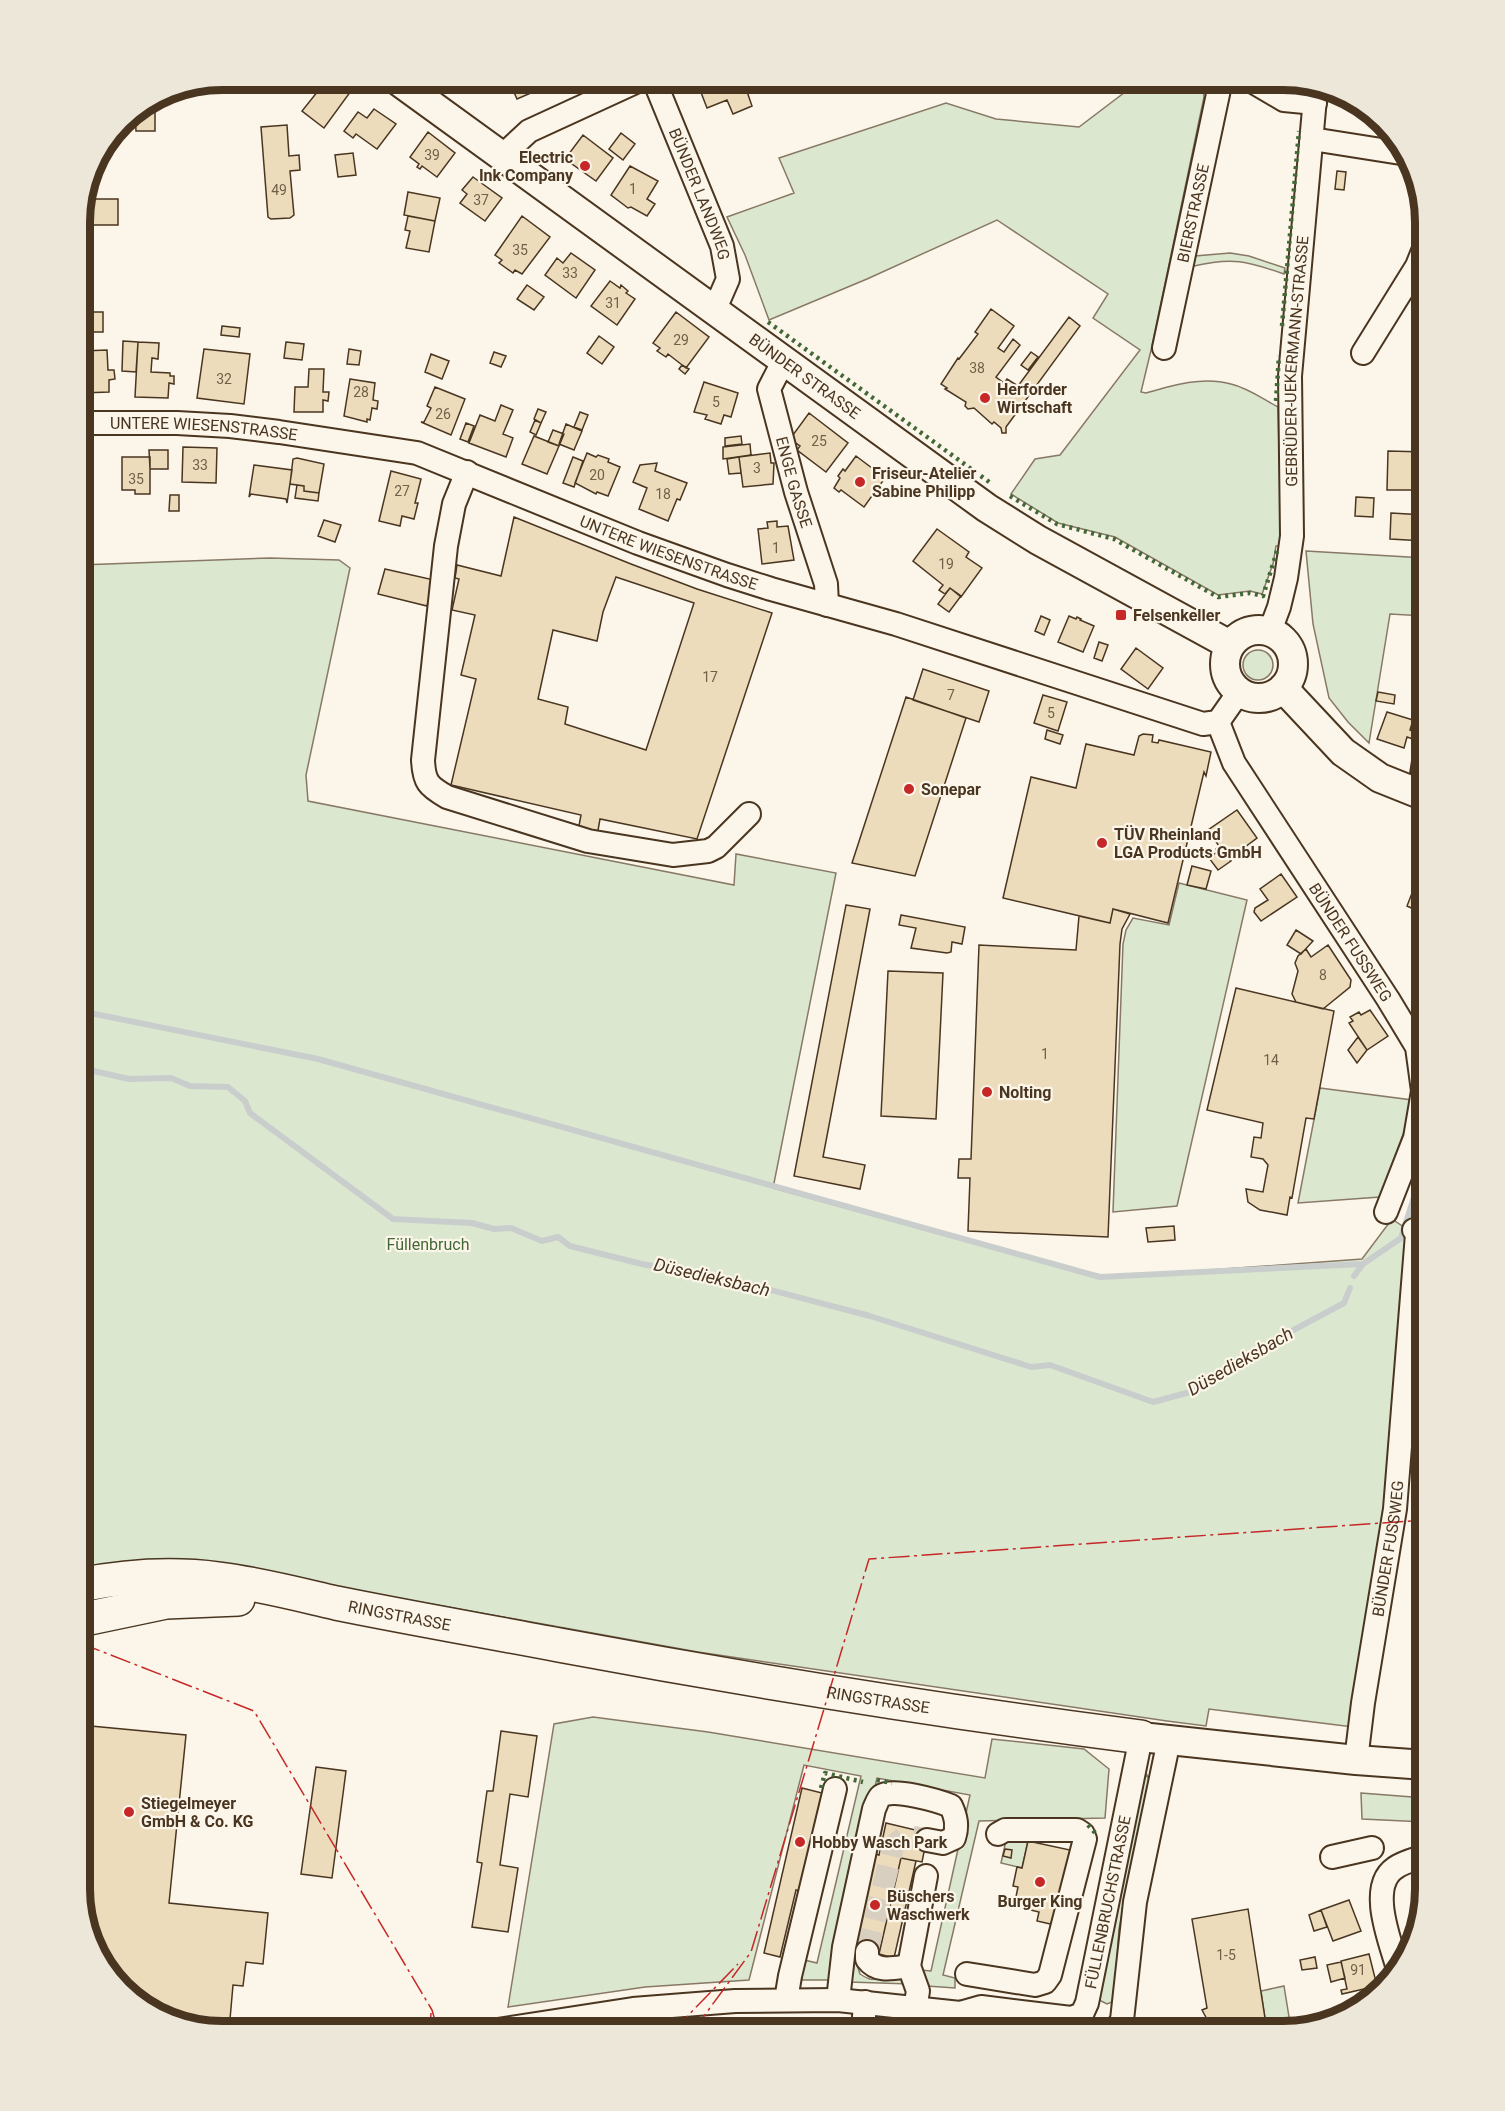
<svg xmlns="http://www.w3.org/2000/svg" width="1505" height="2111" font-family="Roboto,sans-serif">
  <style>
    .green { fill: #dce7d0; stroke: #887966; stroke-width: 1.5 }
    .lines { fill: none; stroke-linecap: round; stroke-linejoin: round }
    .stream { stroke: #c9cecd; stroke-width: 6 }
    .building { fill: #ecdcbc; stroke: #4a3520; stroke-width: 1.5; fill-rule: evenodd }
    .minor-tunnel { stroke: #d8cfc1; stroke-width: 22; stroke-dasharray: 22 11; stroke-linecap: butt }
    .minor-casing { stroke: #4a3520; stroke-width: 26 }
    .major-casing { stroke: #4a3520; stroke-width: 32 }
    .highway-casing { stroke: #4a3520; stroke-width: 36 }
    .minor { stroke: #fbf6e9; stroke-width: 22 }
    .major { stroke: #fbf6e9; stroke-width: 28 }
    .highway { stroke: #fbf6e9; stroke-width: 33 }
    .hedge { stroke: #436837; stroke-width: 4.5; stroke-dasharray: 3 4.5; stroke-linecap: butt }
    .fence { stroke: #4a3520; stroke-width: 1.5; stroke-dasharray: 8 3; stroke-linecap: butt }
    .power { stroke: #c62828; stroke-width: 1.5; stroke-dasharray: 21 4.5 3 4.5; stroke-linecap: butt }
    .poi-dot { fill: #c62828; stroke: #fbf6e9; stroke-width: 2 }
    .labels { text-anchor: middle; dominant-baseline: central; stroke-width: 4.5; stroke-linejoin: round; paint-order: stroke }
    .number-label { font-size: 14px; fill: #725f47 }
    .poi-label { font-size: 16px; font-weight: bold; fill: #4a3520; stroke: #fbf6e9; text-anchor: start }
    .street-label { font-size: 16px; fill: #4a3520; stroke: #fbf6e9 }
    .park-label { font-size: 16px; fill: #436837; stroke: #fbf6e9 }
    .water-label { font-size: 18px; font-style: italic; fill: #4a3520; stroke: #fbf6e9 }
    .rim { fill: none; stroke: #4a3520; stroke-width: 8 }
  </style>
  <rect width="100%" height="100%" fill="#fbf6e9"/>
  <path class="green" d="M1141 80H1202L1204 97 1152 346 1141 392 1146 393C1173 385 1203 376 1231 384 1248 388 1263 399 1278 407L1281 530 1280 546H1276L1273 564 1262 594 1250 591 1218 595 1115 537 1058 523 1011 494 1035 459 1060 455 1140 350 1093 318 1108 294 997 220 867 279 769 320 745 255 727 217 794 193 779 158 946 103 996 119 1079 127Z
    M1230 253 1249 256 1285 268 1284 274C1247 261 1232 257 1194 266L1195 256Z
    M1306 551 1425 558V616L1390 614 1369 743 1348 722 1329 698 1313 624Z
    M270 558 339 560 350 568 306 775 308 801 734 885 736 854 836 873 773 1188 1100 1278 1362 1259 1392 1219 1414 1234 1390 1508 1353 1727 1209 1709 1206 1726 1167 1721 698 1652 276 1576H80V565Z
    M1243 665a15 15 0 1 1 30 0a15 15 0 1 1-30 0Z
    M1179 883 1247 900 1177 1206 1113 1212 1123 944 1126 930 1133 918 1169 925Z
    M1320 1088 1412 1100 1408 1121 1380 1197 1298 1203Z
    M1425 1163V1232L1412 1200Z
    M593 1717 708 1732 985 1778 992 1739 1084 1749 1109 1769 1105 1818 979 1821 943 1975 955 1978V1988L927 1986 921 1970 931 1971 970 1795 877 1778 831 1980H802L801 1968 804 1960 817 1963 861 1776 804 1765 749 1980 645 1987 508 2007 554 1724Z
    M1147 1775 1149 1780 1119 1929 1115 1989 1112 2002 1107 2004 1099 2000 1098 1993 1143 1778Z
    M1361 1793 1425 1798V1822L1362 1819Z
    M1007 1836 1028 1841 1022 1868 1001 1863Z
    M851 1952 859 1954 857 1965 860 1974C863 1976 866 1978 870 1979 885 1981 893 1967 909 1984L849 1982Z
    M1284 1986 1291 2029 1267 2031 1261 1991Z"/>
  <g class="lines">
    <path class="stream" d="M80 1011 318 1059 1100 1277 1363 1264
      M80 1068 129 1079 171 1078 190 1086 228 1087 245 1101 250 1113 393 1219 472 1223 494 1229 511 1228 542 1241 558 1237 570 1246 642 1264 740 1282 870 1316 1031 1367 1050 1365 1153 1402 1194 1391 1262 1347 1344 1303 1350 1288
      M1354 1276 1363 1264 1401 1238 1425 1163"/>
  </g>
  <path class="building" d="M297 80H308L300 90 293 84Z
    M321 80H335L351 91 324 128 302 111 318 91 315 88Z
    M513 80H528L533 92 517 99 509 81Z
    M531 80H564L536 91Z
    M704 80H743L752 106 733 114 727 100 707 108 697 82Z
    M947 80H969L951 89Z
    M155 98V131H136L135 111Z
    M374 109 396 124 377 149 356 134 353 138 344 131 358 112 367 118Z
    M287 125 289 156 299 155 300 170 290 171 294 215 290 218 271 219 268 217 261 127Z
    M428 132 455 153 437 177 422 166 420 169 417 167 419 164 410 157Z
    M621 133 635 144 623 160 609 149Z
    M583 135 613 158 596 181 565 159Z
    M353 153 356 175 338 177 335 155Z
    M630 166 658 181 647 199 655 204 647 216 631 207 628 208 611 195Z
    M1337 171 1346 172 1344 190 1335 189Z
    M473 177 502 198 485 221 460 203 467 194 462 190Z
    M87 186H95V199H85V204H82Z
    M408 192 440 198 435 221 404 215Z
    M85 199H118V225H85Z
    M408 216 435 221 429 252 406 248 410 231 405 230Z
    M522 216 550 237 522 274 515 270 513 273 499 263 502 260 495 255Z
    M571 253 595 270 576 298 545 275 557 258 563 263Z
    M610 281 620 288 621 285 628 291 626 293 635 299 617 325 591 306Z
    M527 285 544 297 534 310 517 299Z
    M991 309 1014 326 998 348 1004 352 1013 339 1020 345 996 377 1004 383 1007 379 1018 386 1069 317 1080 326 1006 427V433H1002L1001 428 994 422 992 424 974 408 968 409 965 406 966 402 945 389 947 388 941 384 958 358 959 359 978 334 975 332Z
    M80 312H103V332H80Z
    M676 312 709 337 686 368 668 354 666 357 657 351 660 348 653 343Z
    M222 326 240 328 239 337 221 335Z
    M599 336 614 347 602 364 587 353Z
    M123 341 138 342 136 372 122 371Z
    M138 342 159 343 158 359 152 358 151 372 170 373V376H174V384L169 383 168 398 135 397Z
    M286 342 304 344 302 360 284 358Z
    M204 349 250 354 244 404 197 398Z
    M349 349 361 351 359 365 347 364Z
    M107 350 108 370H114L115 379 109 380V392L82 393V351Z
    M494 352 506 356 501 367 490 363Z
    M1031 352 1038 357 1028 370 1021 365Z
    M431 354 449 361 442 379 425 372Z
    M682 365 689 369 685 374 679 369Z
    M309 369H324L323 392H329L328 401 323 400V412H294L295 387H308Z
    M350 379 375 383 373 400 378 401 377 409 372 408 370 420 367 419V422L344 416Z
    M704 382 738 393 731 417 724 415 721 424 705 419 707 415 694 412Z
    M435 387 465 399 451 435 421 422H424L431 408 427 406Z
    M501 405 513 410 503 434 513 438 506 457 469 443 480 415 495 421Z
    M538 409 546 412 541 423 534 419Z
    M580 412 588 415 582 430 574 427Z
    M809 413 848 443 826 472 797 450 800 446 790 439Z
    M535 420 541 423 536 435 530 432Z
    M466 423 474 426 468 442 460 439Z
    M566 424 582 431 574 450 559 444Z
    M553 430 564 434 559 446 548 442Z
    M534 436 559 446 547 474 522 464Z
    M741 436 742 444 725 446V438Z
    M750 444 751 455 723 459V447Z
    M183 447 217 448 216 483 182 482Z
    M149 450H168V469H150Z
    M1388 451 1425 452V490H1387Z
    M587 453 596 457 598 455 609 459 608 462 620 467 608 496 597 492 596 494 575 483Z
    M770 453 771 463H774L773 484 743 487 739 457Z
    M856 456 885 478 864 507 841 490 839 492 834 488 840 478 838 476 843 469 845 471Z
    M122 457H150V494H135V490H122Z
    M573 457 583 461 574 487 563 483Z
    M739 457 741 473 729 474 727 459Z
    M297 458 324 464 319 493 304 491V486L290 484 293 459Z
    M657 463 655 471 687 483 680 500 677 499 668 521 639 509 647 488 633 482 640 465Z
    M254 465 292 470 287 503 286 499 251 494 249 497Z
    M391 471 421 479 415 503H418L414 519 402 516 400 526 379 521Z
    M297 485 304 486V491L319 493 318 501 295 498Z
    M80 486H84L85 510H80Z
    M170 495H179V511H169Z
    M1356 497 1374 498 1373 517 1355 516Z
    M80 510H85V523L80 524Z
    M1391 513 1425 515V541L1390 539Z
    M514 517 631 564 697 589 772 613 697 839 600 819 597 836 578 831 581 815 451 785 476 679 461 675 475 615 452 610 459 579 455 578 457 565 501 576ZM616 577 694 603 646 750 565 724 568 707 538 699 553 630 597 641 603 612Z
    M324 520 341 525 335 542 318 536Z
    M777 521V527L788 526 794 560 762 564 758 529 768 528 767 522Z
    M937 529 969 552 966 557 982 568 961 597 950 588 945 594 939 590 943 585 913 561Z
    M385 569 434 580 427 606 378 594Z
    M950 588 961 596 949 612 938 604Z
    M1041 616 1050 620 1044 635 1035 631Z
    M1069 616 1076 619 1077 617 1081 619 1080 620 1094 626 1083 652 1058 642Z
    M1099 642 1108 645 1102 661 1094 658Z
    M1136 648 1163 668 1148 689 1121 669Z
    M923 669 989 691 979 722 913 700Z
    M1378 692 1395 695 1394 704 1376 701Z
    M1043 695 1067 702 1058 731 1034 723Z
    M906 697 966 718 915 876 852 863Z
    M1387 712 1413 720 1410 730 1415 732 1413 739 1407 737 1404 748 1377 739Z
    M1047 730 1063 735 1060 744 1045 739Z
    M1143 734 1153 735 1152 742 1158 743 1159 740 1211 752 1206 776 1204 772 1168 923 1113 909 1110 923 1003 898 1031 777 1076 788 1086 744 1134 755 1139 736Z
    M1237 810 1257 838 1229 859 1231 861 1218 870 1209 858 1217 852 1216 849 1219 846 1208 830Z
    M1192 866 1211 871 1206 889 1187 885Z
    M1281 874 1297 897 1261 921 1254 912 1255 908 1268 900 1260 889Z
    M1414 888 1425 892V914L1407 906Z
    M846 905 870 909 823 1157 865 1165 860 1189 794 1176Z
    M1113 909 1130 914 1122 929 1120 944 1108 1237 968 1231 970 1178H958L959 1159H971L979 945 1076 950 1079 916 1110 923Z
    M901 915 965 927 962 944 952 942 951 952 947 953 911 948 916 928 899 925Z
    M1296 930 1313 941 1301 954 1287 945Z
    M1328 945 1351 980 1350 987 1323 1009 1296 1002 1292 994 1298 971 1295 963 1298 956 1306 949 1311 957Z
    M888 971 943 973 936 1119 881 1116Z
    M1236 988 1334 1011 1314 1119 1306 1118 1292 1198 1290 1197 1287 1215 1260 1210 1248 1202 1246 1189 1263 1192 1268 1165 1263 1159 1251 1157 1254 1137 1261 1138 1263 1123 1207 1110Z
    M1370 1010 1388 1036 1367 1050 1349 1023 1353 1021 1350 1017 1359 1012 1361 1015Z
    M1358 1037 1367 1050 1357 1063 1348 1050Z
    M1174 1226 1175 1240 1148 1242 1146 1228Z
    M80 1725 186 1735 169 1903 268 1913 263 1964 246 1962 243 1986 233 1985 229 2031 204 2028 151 2012 99 1960 80 1888Z
    M501 1731 537 1736 528 1797 510 1794 500 1865 518 1868 508 1932 472 1927 482 1863 477 1862 487 1791H493Z
    M316 1767 346 1771 332 1878 301 1874Z
    M802 1788 822 1793 800 1891 796 1890 780 1957 764 1953Z
    M886 1823 928 1833 922 1862 901 1858 879 1954 850 1948 871 1853 879 1855Z
    M1028 1841 1070 1850 1055 1925 1037 1921 1039 1912 1014 1906 1018 1887 1013 1886 1017 1867 1022 1868Z
    M1005 1849 1012 1850 1011 1858 1003 1856Z
    M901 1858 916 1861 894 1958 879 1954Z
    M1349 1900 1361 1931 1333 1941 1321 1910Z
    M1248 1909 1267 2031H1210L1209 2023 1202 2010 1207 2008 1192 1919Z
    M1321 1910 1327 1927 1314 1931 1309 1915Z
    M1369 1954 1377 1986 1342 1994 1341 1990 1347 1989 1341 1961Z
    M1315 1957 1317 1968 1302 1970 1300 1960Z
    M1341 1962 1345 1978 1331 1982 1327 1965Z
    M1311 2016 1313 2023 1297 2028 1296 2020Z"/>
  <g class="lines">
    <path class="minor-tunnel" d="M867 1952 893 1847C905 1833 910 1836 927 1840"/>
    <defs>
      <g id="minor">
        <path id="s1" d="M654 80 722 246 728 279 714 311"/>
        <path d="M1250 80 1284 100 1315 103"/>
        <path d="M1312 139 1407 154"/>
        <path d="M501 157 529 131 640 80"/>
        <path id="s2" d="M1164 348 1221 80"/>
        <path d="M1363 353 1417 266 1425 246"/>
        <path id="s3" d="M784 360 769 389 796 492 826 584 827 605"/>
        <path id="s4" d="M80 423H177L230 426 279 432 417 453 638 543 727 575 771 589 896 624 1203 724 1218 722 1239 692"/>
        <path d="M467 472 454 504 446 546 423 760C424 782 428 786 447 797L588 841 673 855 708 851 716 847 749 814"/>
        <path id="s5" d="M1270 631 1279 607 1286 578 1292 536 1290 376 1316 87"/>
        <path id="s6" d="M1218 722 1234 763 1388 999 1417 1047 1423 1091 1415 1138 1386 1212"/>
        <path d="M1419 794 1425 755"/>
        <path id="s7" d="M1356 1760 1363 1703 1395 1509 1417 1234 1414 1230"/>
        <path d="M1332 1857 1372 1848"/>
        <path d="M867 1952V1959C877 1973 894 1968 909 1966"/>
        <path d="M1398 1969C1391 1943 1367 1887 1395 1868 1403 1862 1416 1859 1425 1856"/>
        <path d="M967 1974 1035 1985 1045 1982 1050 1975 1085 1839 1083 1834 1077 1830H1005L998 1834"/>
        <path d="M786 2000 790 1976 835 1789"/>
        <path d="M838 2000 844 1947 874 1809C876 1805 878 1798 881 1796 891 1787 939 1801 951 1806 956 1817 958 1826 954 1838L943 1843 927 1840"/>
        <path d="M915 2008 918 1991 909 1966 926 1876"/>
        <path d="M960 2013 981 2026 1012 2031"/>
        <path id="s8" d="M491 2031 633 2009 735 2001 838 2000 960 2013 981 2007 1071 2018 1082 2014 1087 2003 1141 1737"/>
        <path d="M863 2031 865 2002"/>
        <path d="M1115 2031 1122 2020 1135 1902 1169 1740"/>
      </g>
      <g id="major">
        <path id="s9" d="M397 80 987 508 1038 540 1230 645"/>
        <circle cx="1259" cy="664" r="34"/>
        <path d="M1283 688 1343 752 1380 778 1425 796"/>
        <path d="M1141 1737 1356 1760 1425 1765"/>
      </g>
      <g id="highway">
        <path id="s10" d="M80 1585C125 1576 173 1573 219 1579 259 1584 297 1594 336 1603 410 1618 485 1631 559 1645 752 1681 946 1712 1141 1737"/>
        <path d="M80 1620 166 1602 238 1599"/>
      </g>
    </defs>
    <use href="#minor" class="minor-casing"/>
    <use href="#major" class="major-casing"/>
    <use href="#highway" class="highway-casing"/>
    <use href="#minor" class="minor"/>
    <use href="#major" class="major"/>
    <use href="#highway" class="highway"/>
    <path class="hedge" d="M768 322 992 484
      M1282 326 1299 131
      M1276 401 1279 356
      M1010 496 1057 524 1114 539 1218 597 1250 593 1263 596 1278 548
      M877 1780 892 1783
      M821 1788 825 1773 863 1782
      M1088 1825 1096 1834"/>
    <path class="fence" d="M674 2031 758 2020V2031"/>
    <path class="power" d="M80 1643 254 1711 432 2010 438 2031
      M430 2031 431 2013
      M673 2031 738 1964
      M693 2031 751 1952 869 1559 1425 1520"/>
  </g>
  <g class="poi-dot">
    <circle cx="585" cy="166" r="6"/>
    <circle cx="985" cy="398" r="6"/>
    <circle cx="860" cy="482" r="6"/>
    <rect x="1115" y="609" width="12" height="12" rx="3"/>
    <circle cx="909" cy="789" r="6"/>
    <circle cx="1102" cy="843" r="6"/>
    <circle cx="987" cy="1092" r="6"/>
    <circle cx="129" cy="1812" r="6"/>
    <circle cx="800" cy="1842" r="6"/>
    <circle cx="1040" cy="1882" r="6"/>
    <circle cx="875" cy="1905" r="6"/>
  </g>
  <g class="labels">
    <g class="number-label">
      <text x="432" y="155">39</text>
      <text x="633" y="189">1</text>
      <text x="279" y="190">49</text>
      <text x="481" y="200">37</text>
      <text x="520" y="250">35</text>
      <text x="570" y="273">33</text>
      <text x="613" y="303">31</text>
      <text x="681" y="340">29</text>
      <text x="977" y="368">38</text>
      <text x="224" y="379">32</text>
      <text x="361" y="392">28</text>
      <text x="716" y="402">5</text>
      <text x="443" y="414">26</text>
      <text x="819" y="441">25</text>
      <text x="200" y="465">33</text>
      <text x="757" y="468">3</text>
      <text x="597" y="475">20</text>
      <text x="136" y="479">35</text>
      <text x="402" y="491">27</text>
      <text x="663" y="494">18</text>
      <text x="776" y="548">1</text>
      <text x="946" y="564">19</text>
      <text x="710" y="677">17</text>
      <text x="951" y="695">7</text>
      <text x="1051" y="713">5</text>
      <text x="1323" y="975">8</text>
      <text x="1045" y="1054">1</text>
      <text x="1271" y="1060">14</text>
      <text x="1226" y="1955">1-5</text>
      <text x="1358" y="1970">91</text>
    </g>
    <g class="poi-label">
      <text x="573" y="157" text-anchor="end">Electric<tspan x="573" dy="18">Ink Company</tspan></text>
      <text x="997" y="389">Herforder<tspan x="997" dy="18">Wirtschaft</tspan></text>
      <text x="872" y="473">Friseur-Atelier<tspan x="872" dy="18">Sabine Philipp</tspan></text>
      <text x="1133" y="615">Felsenkeller</text>
      <text x="921" y="789">Sonepar</text>
      <text x="1114" y="834">TÜV Rheinland<tspan x="1114" dy="18">LGA Products GmbH</tspan></text>
      <text x="999" y="1092">Nolting</text>
      <text x="141" y="1803">Stiegelmeyer<tspan x="141" dy="18">GmbH &amp; Co. KG</tspan></text>
      <text x="812" y="1842">Hobby Wasch Park</text>
      <text x="887" y="1896">Büschers<tspan x="887" dy="18">Waschwerk</tspan></text>
      <text x="1040" y="1901" text-anchor="middle">Burger King</text>
    </g>
    <g class="street-label">
      <text stroke="none"><textPath href="#s1" startOffset="123">BÜNDER LANDWEG</textPath></text>
      <text stroke="none"><textPath href="#s2" startOffset="138">BIERSTRASSE</textPath></text>
      <text stroke="none"><textPath href="#s5" startOffset="273">GEBRÜDER-UEKERMANN-STRASSE</textPath></text>
      <text stroke="none"><textPath href="#s9" startOffset="504">BÜNDER STRASSE</textPath></text>
      <text stroke="none"><textPath href="#s4" startOffset="124">UNTERE WIESENSTRASSE</textPath></text>
      <text stroke="none"><textPath href="#s3" startOffset="129">ENGE GASSE</textPath></text>
      <text stroke="none"><textPath href="#s4" startOffset="610">UNTERE WIESENSTRASSE</textPath></text>
      <text stroke="none"><textPath href="#s6" startOffset="258">BÜNDER FUSSWEG</textPath></text>
      <text stroke="none"><textPath href="#s7" startOffset="214">BÜNDER FUSSWEG</textPath></text>
      <text stroke="none"><textPath href="#s10" startOffset="324">RINGSTRASSE</textPath></text>
      <text stroke="none"><textPath href="#s10" startOffset="810">RINGSTRASSE</textPath></text>
      <text stroke="none"><textPath href="#s8" startOffset="711">FÜLLENBRUCHSTRASSE</textPath></text>
    </g>
    <g class="park-label">
      <text x="428" y="1244">Füllenbruch</text>
    </g>
    <g class="water-label">
      <text transform="translate(712 1277) rotate(13)">Düsedieksbach</text>
      <text transform="translate(1240 1361) rotate(-30)">Düsedieksbach</text>
    </g>
  </g>
  <path d="M0 0H1505V2111H0ZM222 90H1283A132 132 0 0 1 1415 222V1889A132 132 0 0 1 1283 2021H222A132 132 0 0 1 90 1889V222A132 132 0 0 1 222 90Z" fill="#ede7d9" fill-rule="evenodd"/>
  <path class="rim" d="M222 90H1283A132 132 0 0 1 1415 222V1889A132 132 0 0 1 1283 2021H222A132 132 0 0 1 90 1889V222A132 132 0 0 1 222 90Z"/>
</svg>
